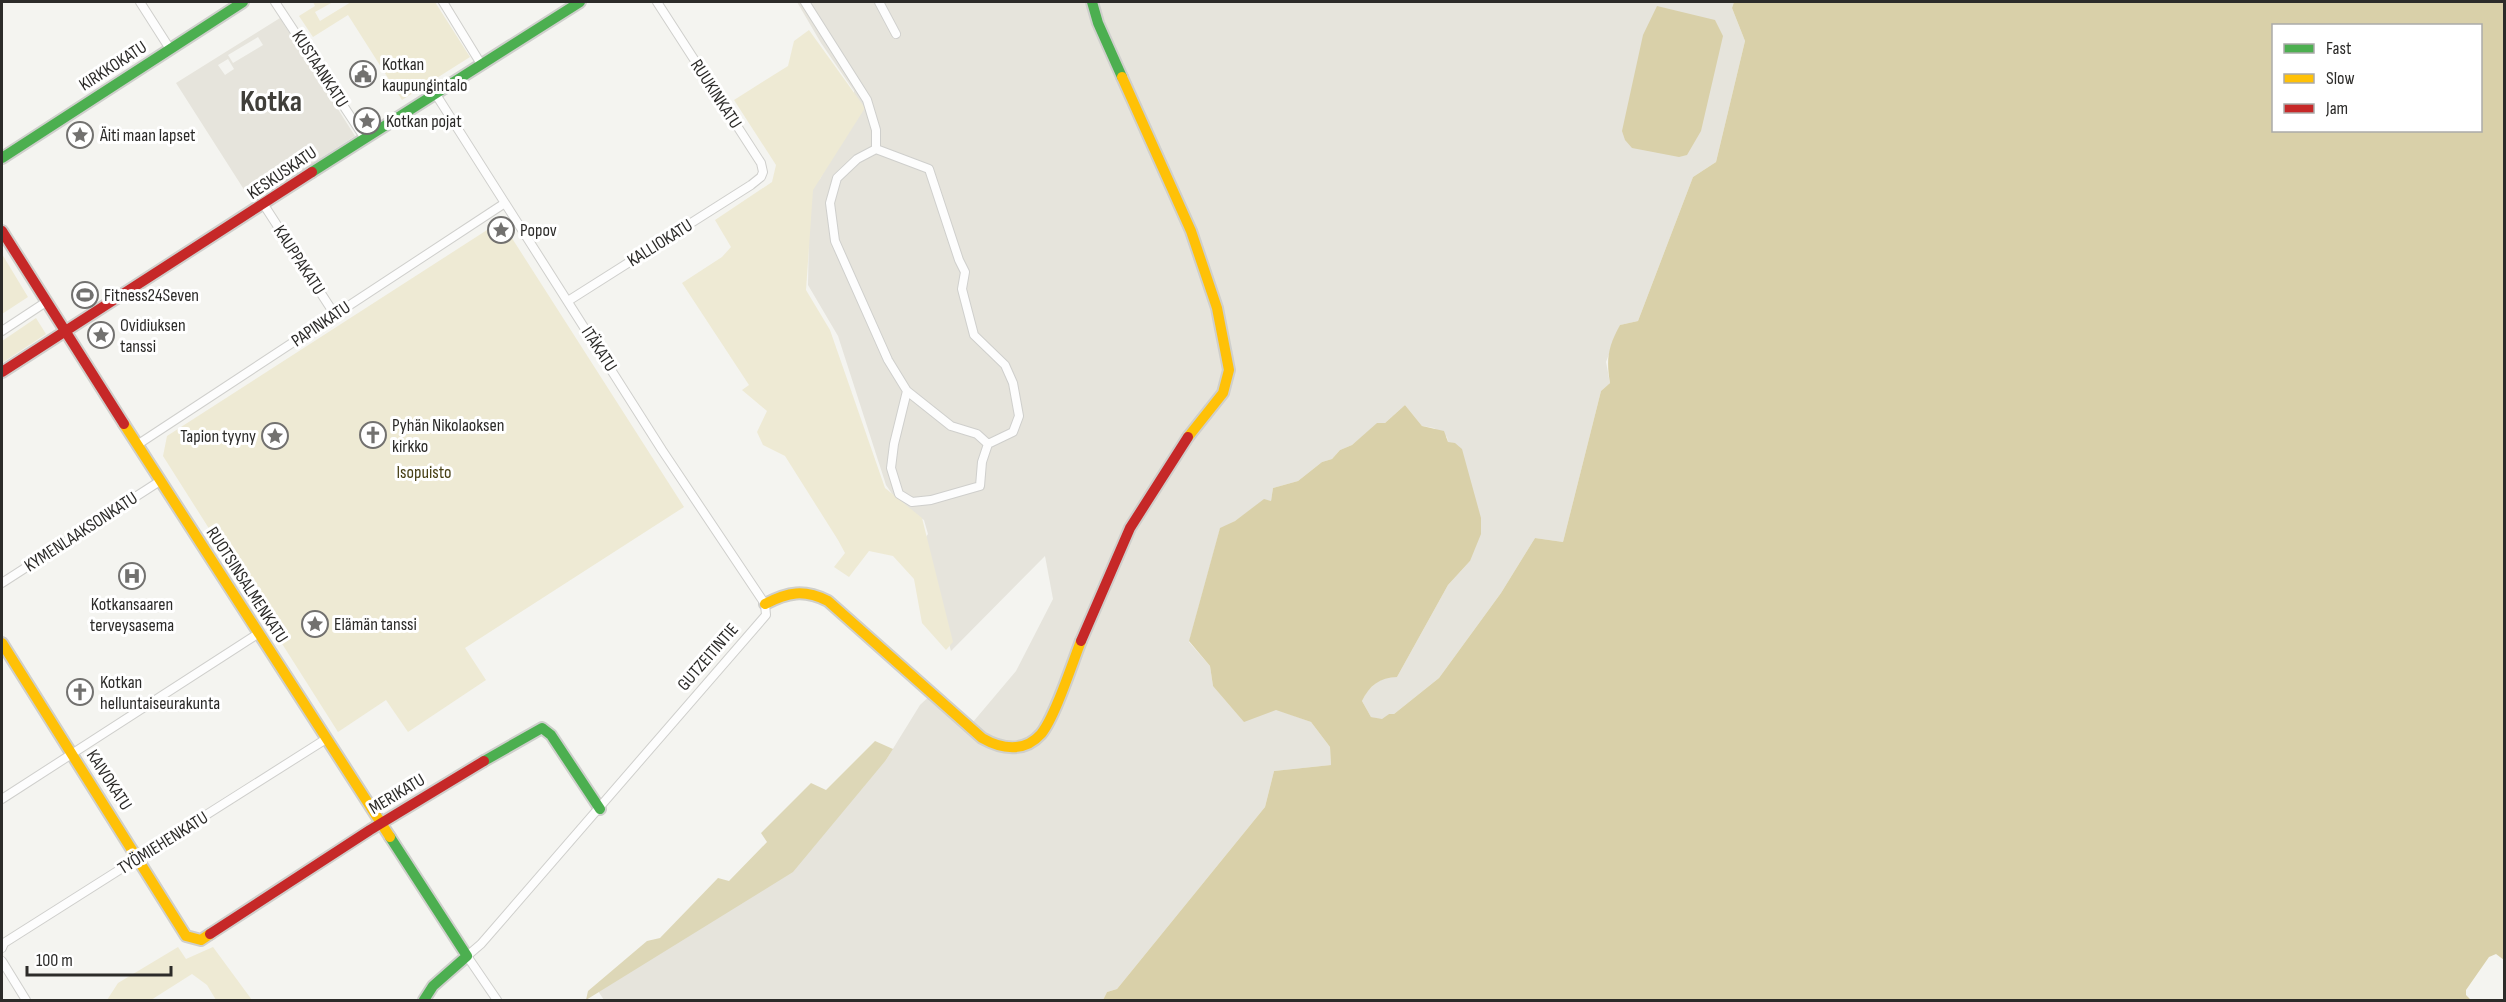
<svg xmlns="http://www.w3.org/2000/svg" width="2506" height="1002" font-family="'Sofia Sans Condensed',sans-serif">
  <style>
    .built { fill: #e6e4dc; fill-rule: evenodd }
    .green { fill: #eeead4 }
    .forest { fill: #ddd7b7 }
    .water { fill: #d9d0a9; fill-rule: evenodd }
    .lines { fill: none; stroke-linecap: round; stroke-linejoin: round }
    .street-casing { stroke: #cfcfcc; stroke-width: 10 }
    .fast-casing { stroke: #cfcfcc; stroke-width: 14 }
    .slow-casing { stroke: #cfcfcc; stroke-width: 14 }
    .jam-casing { stroke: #cfcfcc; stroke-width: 14 }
    .street { stroke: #fdfdfd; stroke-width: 8 }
    .fast { stroke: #4caf50; stroke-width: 10 }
    .slow { stroke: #ffc107; stroke-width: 10 }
    .jam { stroke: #c62828; stroke-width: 10 }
    .labels { text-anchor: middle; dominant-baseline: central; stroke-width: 6; stroke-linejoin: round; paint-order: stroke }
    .poi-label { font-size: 18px; fill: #2c2b29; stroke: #fff; text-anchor: start }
    .street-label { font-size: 18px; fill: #2c2b29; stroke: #fff }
    .park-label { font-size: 18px; fill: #484015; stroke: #fff }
    .town-label { font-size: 30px; font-weight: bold; fill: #403f3a; stroke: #fff }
  </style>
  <rect width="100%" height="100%" fill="#f4f4f0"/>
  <path class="built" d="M797 2H1734L1732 8 1745 41 1716 162 1693 177 1638 321 1620 325 1606 362 1610 383 1601 391 1563 542 1535 538 1501 593 1439 678 1394 714H1389L1382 720 1371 717 1362 701 1367 691 1377 682 1387 677H1397L1448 585 1470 561 1447 437 1434 428 1422 426 1405 405 1385 423 1377 424 1352 445 1340 450 1332 459 1322 462 1298 481 1273 488 1271 501 1264 500 1235 521 1220 529 1189 642 1210 666 1213 686 1311 722 1330 747 1331 765 1274 771 1265 807 1117 989 1107 992 1103 1000H604L598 991 886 760 920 705 937 689 973 722 1016 671 1053 599 1045 556 951 651 921 544 928 534 924 520 897 501 886 485 838 336 808 285 810 183 820 179 855 109 854 91 821 43Z
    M280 18 355 136 257 199H250L176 83ZM258 37 263 45 233 63 228 55ZM228 59 234 69 225 75 218 65Z"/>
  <path class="green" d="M313 2H333L315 12 320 21 351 2H435L470 57 402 100 348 15 313 37 299 16 315 6Z
    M809 30 865 108 813 190 806 290 830 330 885 488 922 518 953 642 946 650 922 623 914 579 893 556 869 551 849 577 834 567 845 553 838 540 785 456 763 445 757 432 767 411 742 390 749 385 682 283 722 257 731 247 715 220 772 182 776 165 734 100 788 66 794 41Z
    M501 221 684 507 465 648 486 680 408 732 386 700 338 732 163 456 167 436Z
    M2 254 28 297 2 314Z
    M36 318 46 334 2 363V341Z
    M178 947 186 959 213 947 252 1000H216L207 985 192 974 151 1000H107L118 983Z"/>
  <path class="forest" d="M875 741 893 749 886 760 793 872 586 1000 588 991 647 941 660 938 718 878 729 881 767 842 761 833 811 783 826 790Z"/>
  <path class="water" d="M1734 2H2504V960L2496 954 2489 957 2466 990V995L2471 1000H1103L1107 992 1117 989 1265 807 1274 771 1331 765 1330 747 1311 722 1276 710 1244 722 1213 686 1210 666 1189 641 1220 528 1235 521 1264 499 1271 501 1273 488 1298 481 1322 462 1332 459 1340 450 1352 445 1377 423H1385L1405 405 1422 426 1444 431 1448 442 1455 443 1462 449 1481 518V534L1470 561 1448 585 1397 677C1380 677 1369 686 1362 701L1371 717 1382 719 1389 714H1394L1439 678 1501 593 1535 538 1563 542 1601 391 1610 383C1606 359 1608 347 1620 325L1638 321 1693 177 1716 162 1745 41 1732 8ZM2274 26H2480V130H2274Z
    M1657 6 1715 20 1723 36 1701 131 1687 155 1679 157 1632 148 1625 140 1622 131 1643 35Z"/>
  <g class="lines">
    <defs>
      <path id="street" d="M140 2 170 49
        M275 2 364 137
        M443 2 481 64
        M805 2 867 100 876 130V149L929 169 959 260 965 272 962 289 974 335 1005 365 1013 383 1019 416 1013 432 988 444
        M879 2 896 34
        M435 93 662 450 765 604 766 615 481 944 467 956 497 1000
        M876 149 857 159 837 178 830 203 835 241 888 360 907 391 951 426 977 434 988 444 982 462 980 486 931 500 912 502 899 494 891 468 894 444 907 391
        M264 205 335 315
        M568 301 751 185 761 177 763 172 761 163 657 2
        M2 331 46 302
        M137 445 505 203
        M2 583 160 481
        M2 799 259 633
        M2 948 4 943 326 739
        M2 961 26 1000"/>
      <path id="fast" d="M1092 2 1098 23 1122 77
        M2 158 243 2
        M312 172 580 2
        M484 761 542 728 551 735 600 809
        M390 837 467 956 433 986 424 1000"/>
      <path id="slow" d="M1122 77 1191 231 1217 308 1229 370 1223 393 1188 437
        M124 424 390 837
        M765 604C788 592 804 589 828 601L982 738C1001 749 1024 753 1041 734 1055 717 1072 664 1081 641
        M2 643 186 936 201 940 210 934"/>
      <path id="jam" d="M2 231 124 424
        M2 372 312 172
        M1081 641 1130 528 1188 437
        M210 934 370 830 484 761"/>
    </defs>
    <use href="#street" class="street-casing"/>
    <use href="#fast" class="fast-casing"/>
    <use href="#slow" class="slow-casing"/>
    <use href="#jam" class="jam-casing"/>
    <use href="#street" class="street"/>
    <use href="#fast" class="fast"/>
    <use href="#slow" class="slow"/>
    <use href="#jam" class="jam"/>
  </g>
  <defs>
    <symbol id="civic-ring" viewBox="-11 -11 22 22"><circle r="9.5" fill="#fff" stroke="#72716f" stroke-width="1.5"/><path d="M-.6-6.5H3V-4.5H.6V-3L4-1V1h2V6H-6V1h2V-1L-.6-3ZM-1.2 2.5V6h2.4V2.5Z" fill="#72716f"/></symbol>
    <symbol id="sight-ring" viewBox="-11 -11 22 22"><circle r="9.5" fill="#fff" stroke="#72716f" stroke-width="1.5"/><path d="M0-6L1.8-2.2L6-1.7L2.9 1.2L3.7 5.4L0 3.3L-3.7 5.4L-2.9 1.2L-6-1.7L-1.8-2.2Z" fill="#72716f"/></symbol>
    <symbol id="stadium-ring" viewBox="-11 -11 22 22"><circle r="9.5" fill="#fff" stroke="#72716f" stroke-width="1.5"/><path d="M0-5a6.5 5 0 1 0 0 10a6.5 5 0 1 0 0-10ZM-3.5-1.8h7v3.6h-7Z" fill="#72716f"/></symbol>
    <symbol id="church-ring" viewBox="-11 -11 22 22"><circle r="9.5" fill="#fff" stroke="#72716f" stroke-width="1.5"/><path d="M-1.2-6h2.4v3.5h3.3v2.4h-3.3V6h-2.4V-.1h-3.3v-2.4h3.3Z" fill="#72716f"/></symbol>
    <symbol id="hospital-ring" viewBox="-11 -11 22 22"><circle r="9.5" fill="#fff" stroke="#72716f" stroke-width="1.5"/><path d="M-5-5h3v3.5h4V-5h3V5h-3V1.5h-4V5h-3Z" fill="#72716f"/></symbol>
  </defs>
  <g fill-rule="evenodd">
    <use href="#civic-ring" x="348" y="59" width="30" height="30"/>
    <use href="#sight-ring" x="352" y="106" width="30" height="30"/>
    <use href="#sight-ring" x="65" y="120" width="30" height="30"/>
    <use href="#sight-ring" x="486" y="215" width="30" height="30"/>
    <use href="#stadium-ring" x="70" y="280" width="30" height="30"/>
    <use href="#sight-ring" x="86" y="320" width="30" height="30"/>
    <use href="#church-ring" x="358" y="420" width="30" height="30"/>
    <use href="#sight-ring" x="260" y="421" width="30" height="30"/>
    <use href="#hospital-ring" x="117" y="561" width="30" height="30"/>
    <use href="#sight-ring" x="300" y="609" width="30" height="30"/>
    <use href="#church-ring" x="65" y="677" width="30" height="30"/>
  </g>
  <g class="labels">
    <g class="poi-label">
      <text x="382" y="64">Kotkan<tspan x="382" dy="21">kaupungintalo</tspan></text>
      <text x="386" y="121">Kotkan pojat</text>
      <text x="100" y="135">Äiti maan lapset</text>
      <text x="520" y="230">Popov</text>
      <text x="104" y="295">Fitness24Seven</text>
      <text x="120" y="325">Ovidiuksen<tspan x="120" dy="21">tanssi</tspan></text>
      <text x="392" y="425">Pyhän Nikolaoksen<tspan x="392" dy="21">kirkko</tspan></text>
      <text x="256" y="436" text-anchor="end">Tapion tyyny</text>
      <text x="132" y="604" text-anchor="middle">Kotkansaaren<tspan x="132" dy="21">terveysasema</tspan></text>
      <text x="334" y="624">Elämän tanssi</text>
      <text x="100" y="682">Kotkan<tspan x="100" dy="21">helluntaiseurakunta</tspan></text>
    </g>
    <g class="street-label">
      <text transform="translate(113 66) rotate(-33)">KIRKKOKATU</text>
      <text transform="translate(320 69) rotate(57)">KUSTAANKATU</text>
      <text transform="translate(716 94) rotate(57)">RUUKINKATU</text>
      <text transform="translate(282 173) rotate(-34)">KESKUSKATU</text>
      <text transform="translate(660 243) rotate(-32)">KALLIOKATU</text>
      <text transform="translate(299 260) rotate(57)">KAUPPAKATU</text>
      <text transform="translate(321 324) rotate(-34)">PAPINKATU</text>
      <text transform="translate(599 349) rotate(57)">ITÄKATU</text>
      <text transform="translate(81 532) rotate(-33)">KYMENLAAKSONKATU</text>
      <text transform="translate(247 585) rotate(57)">RUOTSINSALMENKATU</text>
      <text transform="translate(708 657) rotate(-49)">GUTZEITINTIE</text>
      <text transform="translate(109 780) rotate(57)">KAIVOKATU</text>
      <text transform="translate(397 794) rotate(-31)">MERIKATU</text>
      <text transform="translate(163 843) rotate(-32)">TYÖMIEHENKATU</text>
    </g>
    <g class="park-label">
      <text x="424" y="472">Isopuisto</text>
    </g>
    <g class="town-label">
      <text x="271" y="102">Kotka</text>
    </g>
  </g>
  <rect width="2506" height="1002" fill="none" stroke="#2c2b29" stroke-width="6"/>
  <rect x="2272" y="24" width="210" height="108" fill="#ffffff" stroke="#abaaa9" stroke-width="1.5"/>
  <rect x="2284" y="44" width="30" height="9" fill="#4caf50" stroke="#abaaa9" stroke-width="1.5"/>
  <text x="2326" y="54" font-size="18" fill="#2c2b29">Fast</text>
  <rect x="2284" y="74" width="30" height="9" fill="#ffc107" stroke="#abaaa9" stroke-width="1.5"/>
  <text x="2326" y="84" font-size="18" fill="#2c2b29">Slow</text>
  <rect x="2284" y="104" width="30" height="9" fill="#c62828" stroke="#abaaa9" stroke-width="1.5"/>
  <text x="2326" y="114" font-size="18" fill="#2c2b29">Jam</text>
  <path d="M27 966v9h144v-9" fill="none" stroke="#2c2b29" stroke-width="3"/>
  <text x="36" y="966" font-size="18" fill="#2c2b29" stroke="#ffffff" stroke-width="4.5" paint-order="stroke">100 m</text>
</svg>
